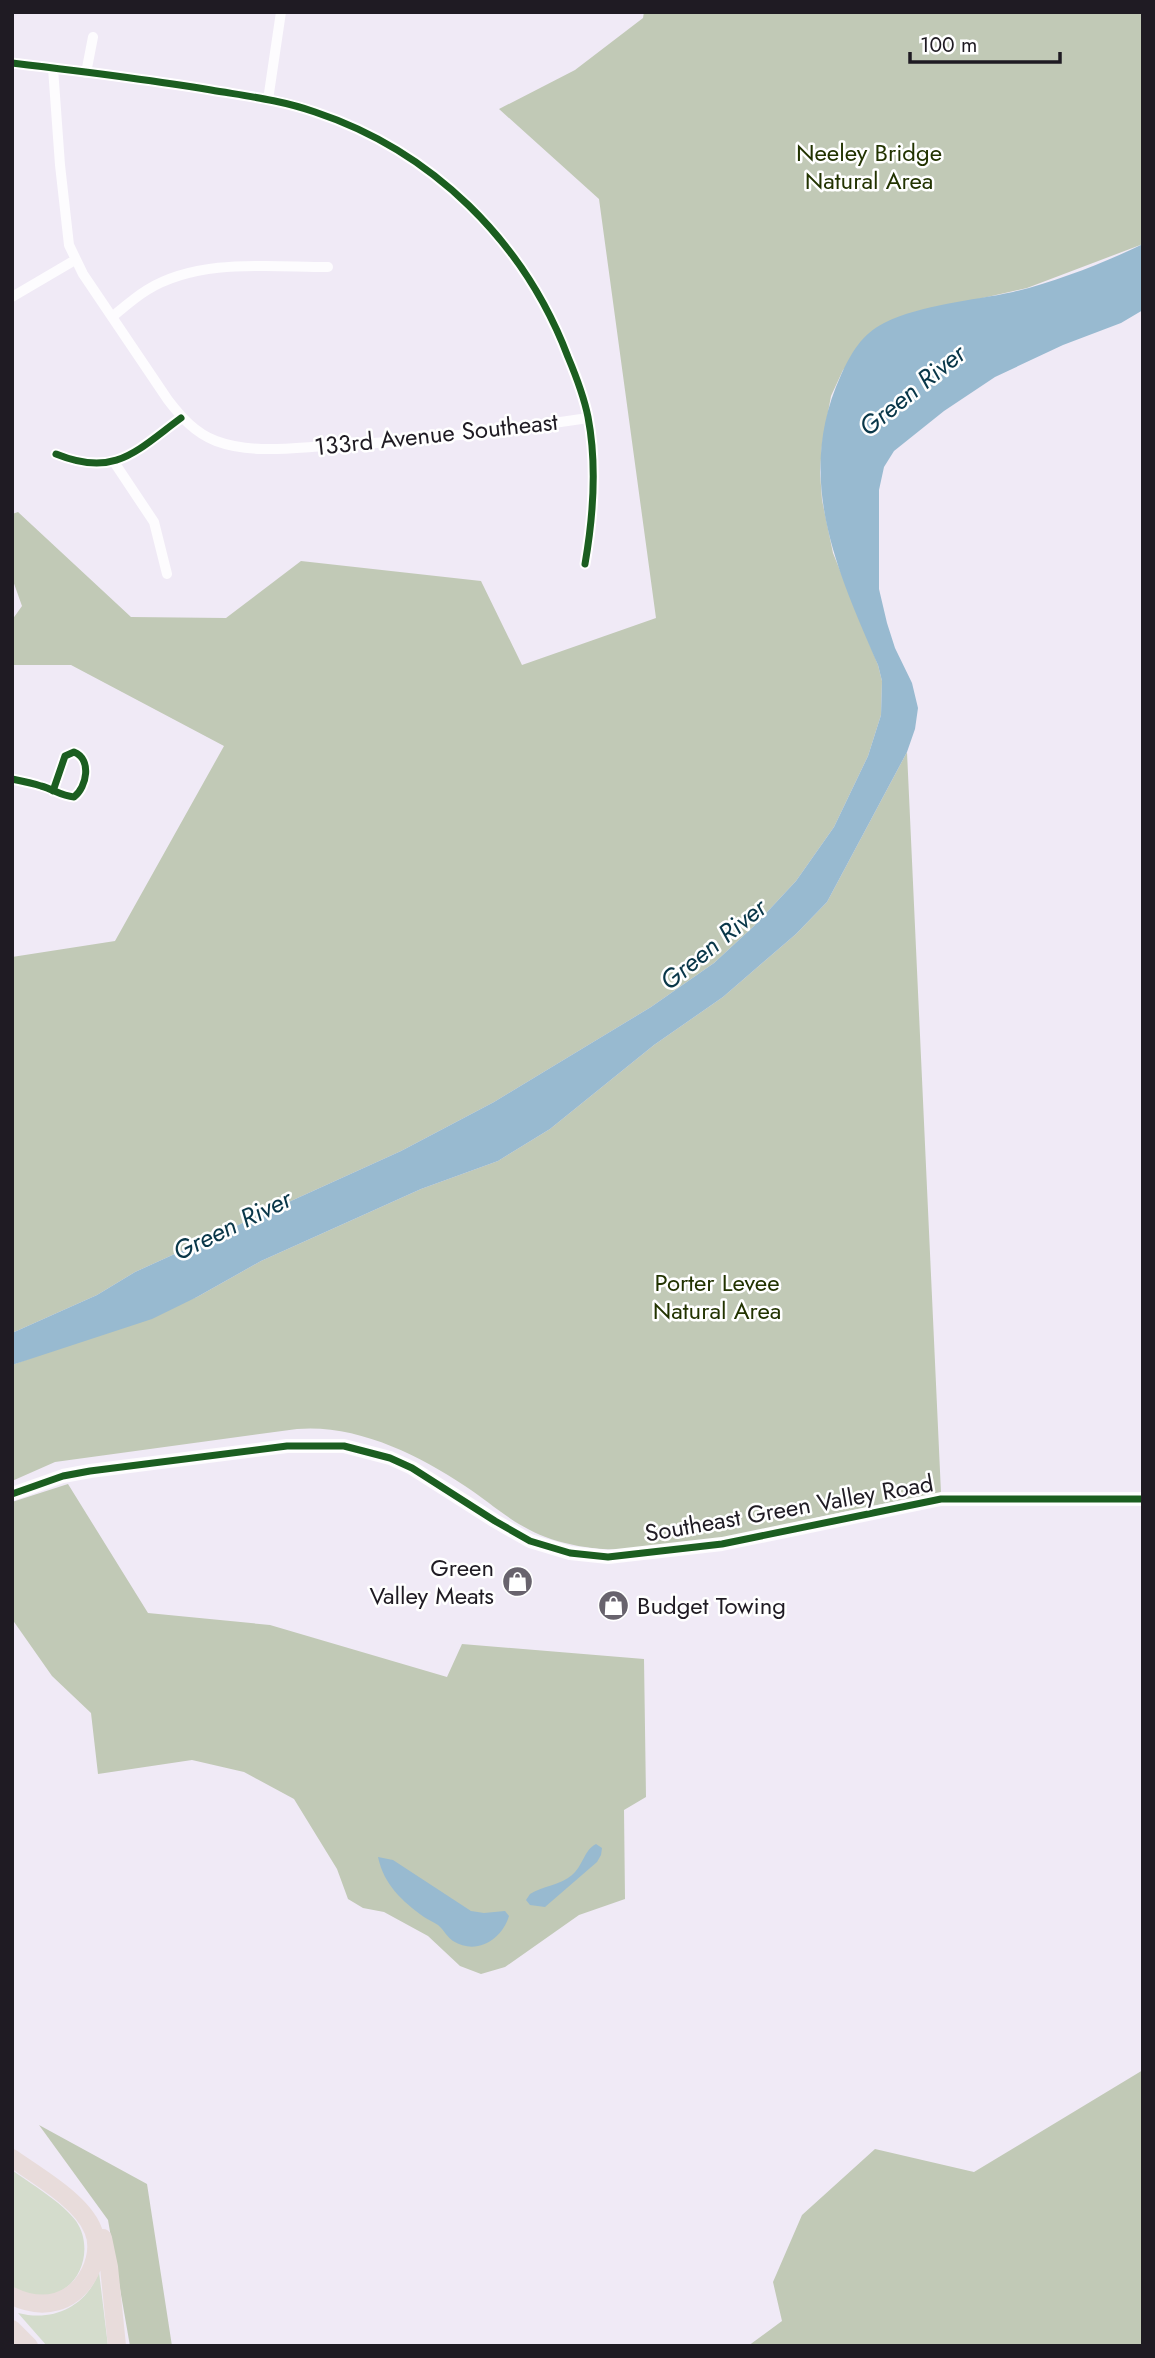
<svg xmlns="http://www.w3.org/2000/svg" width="1155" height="2358" font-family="Jost,sans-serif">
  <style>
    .green { fill: #d4dccc }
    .forest { fill: #c1c9b6 }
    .water { fill: #98bad0 }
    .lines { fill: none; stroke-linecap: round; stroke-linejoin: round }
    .street { stroke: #fdfcfe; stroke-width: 10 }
    .secondary { stroke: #fdfcfe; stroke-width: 14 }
    .highway { stroke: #e8dcdb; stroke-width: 18 }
    .cycleway-casing { stroke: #fff; stroke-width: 11 }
    .cycleway { stroke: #1b5e20; stroke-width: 7 }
    .labels { text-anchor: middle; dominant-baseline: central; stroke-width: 5; stroke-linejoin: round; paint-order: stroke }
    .park-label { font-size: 24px; fill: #230; stroke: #fff }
    .street-label { font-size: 24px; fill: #1f1b23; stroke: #fff }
    .poi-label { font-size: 24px; fill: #1f1b23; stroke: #fff; text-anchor: end }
    .water-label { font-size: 26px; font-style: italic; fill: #083648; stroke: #fff }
  </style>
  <rect width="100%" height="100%" fill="#f0eaf6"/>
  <path class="green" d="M12 2170C31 2184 62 2202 76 2221 94 2247 82 2288 50 2295 39 2298 23 2292 12 2291Z
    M99 2272 108 2346H47L18 2313C53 2322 86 2307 99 2272Z"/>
  <path class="forest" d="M644 12H1143V244L1027 288 908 315 843 370 831 396 822 445 820 472 822 500 833 553 878 665 882 681 881 715 868 756 834 827 796 881 754 926 714 963 651 1007 494 1102 401 1151 135 1272 97 1295 12 1333V957L115 941 224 746 71 665H12V620L22 606 12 578V514L18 512 131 617 226 618 301 561 481 581 522 665 656 618 599 199 499 109 575 70 643 18Z
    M907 752 941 1493C896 1501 851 1510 806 1520 735 1535 636 1562 565 1543 520 1532 501 1510 465 1486 417 1454 356 1424 297 1429L55 1462 12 1481V1365L197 1297 261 1261 421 1189 498 1161 550 1129 654 1045 723 997 796 934 827 902Z
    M68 1484 148 1613 270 1625 447 1677 462 1644 644 1659 646 1797 624 1810 625 1899 579 1915 505 1967 481 1974 460 1966 428 1936 384 1912 363 1908 348 1899 337 1869 294 1799 244 1772 192 1760 98 1774 91 1713 52 1676 12 1619V1502Z
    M1143 2070V2346H748L782 2321 773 2282 802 2215 875 2149 974 2172Z
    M39 2125 147 2184 172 2346H130L108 2220Z"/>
  <path class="water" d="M1143 244V310L1121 323 1063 345 995 377 944 411 894 451 884 467 879 490V589L887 623 895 648 912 683 918 708 915 729 907 752 827 902 796 934 723 997 654 1045 550 1129 498 1161 421 1189 261 1261 197 1297 152 1319 12 1365V1333L97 1295 135 1272 401 1151 494 1102 651 1007 714 963 754 926 796 881 834 827 868 756 881 715 882 681 878 665C837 570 794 478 841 375 851 353 862 334 884 323 923 304 971 301 1013 292 1055 282 1104 263 1143 244Z
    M596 1844 602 1848 601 1855 597 1862 545 1907 530 1905 526 1900 530 1894C543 1886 561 1885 572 1875 583 1866 584 1850 596 1844Z
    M378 1857 393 1860 471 1911 484 1913 505 1911 509 1916C502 1939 477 1956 453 1941 447 1937 444 1930 438 1925 434 1922 428 1920 424 1917 402 1901 384 1885 378 1857Z"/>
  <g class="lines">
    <path class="street" d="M12 63C79 71 145 79 211 90 246 96 281 100 315 112 432 151 524 241 568 357 576 376 584 397 588 417 597 464 593 518 585 564
      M53 68 60 165 69 245 83 274 168 400C181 417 195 433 216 441 251 454 291 448 327 446 415 442 501 431 588 418
      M86 73 93 37
      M268 100 281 12
      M12 297 75 260
      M112 317C123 308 134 298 147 290 199 258 269 267 328 267
      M56 454C115 478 136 451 181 418
      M114 462 154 522 167 574
      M12 779C22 781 32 783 41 786 53 789 61 796 74 797 87 787 92 759 74 752L65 756 53 791"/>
    <path class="secondary" d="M12 1494 63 1476 90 1471 287 1446H344L390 1458 412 1468 495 1521 530 1541 570 1553 608 1557 722 1544 941 1499H1143"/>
    <path class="highway" d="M12 2158C37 2176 82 2201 93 2230 99 2244 96 2259 90 2272 74 2304 43 2311 12 2296
      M103 2238 109 2267 117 2346
      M12 2329 29 2346"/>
    <defs>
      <path id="cycleway" d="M12 63C79 71 145 79 211 90 246 96 281 100 315 112 432 151 524 241 568 357 576 376 584 397 588 417 597 464 593 518 585 564
        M56 454C115 478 136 451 181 418
        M12 779C22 781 32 783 41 786 53 789 61 796 74 797 87 787 92 759 74 752L65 756 53 791
        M12 1494 63 1476 90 1471 287 1446H344L390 1458 412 1468 495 1521 530 1541 570 1553 608 1557 722 1544 941 1499H1143"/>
    </defs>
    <use href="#cycleway" class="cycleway-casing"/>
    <use href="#cycleway" class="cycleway"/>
  </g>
  <defs>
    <symbol id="shop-disc" viewBox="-11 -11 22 22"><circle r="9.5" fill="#68636d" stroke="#fff"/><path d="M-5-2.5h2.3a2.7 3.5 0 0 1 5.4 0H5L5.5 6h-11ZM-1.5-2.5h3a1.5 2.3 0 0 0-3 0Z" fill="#fff"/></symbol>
  </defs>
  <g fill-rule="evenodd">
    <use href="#shop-disc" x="500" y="1564" width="35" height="35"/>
    <use href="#shop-disc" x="596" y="1588" width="35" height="35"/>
  </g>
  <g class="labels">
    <g class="park-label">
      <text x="869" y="152">Neeley Bridge<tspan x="869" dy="28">Natural Area</tspan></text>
      <text x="717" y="1282">Porter Levee<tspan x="717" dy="28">Natural Area</tspan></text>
    </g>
    <g class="street-label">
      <text transform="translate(436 434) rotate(-6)">133rd Avenue Southeast</text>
      <text transform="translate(789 1508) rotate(-10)">Southeast Green Valley Road</text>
    </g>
    <g class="poi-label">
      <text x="494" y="1567">Green<tspan x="494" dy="28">Valley Meats</tspan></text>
      <text x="637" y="1605" text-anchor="start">Budget Towing</text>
    </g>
    <g class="water-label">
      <text transform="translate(912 390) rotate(-39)">Green River</text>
      <text transform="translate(713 944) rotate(-39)">Green River</text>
      <text transform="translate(232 1225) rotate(-26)">Green River</text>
    </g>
  </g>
  <rect width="1155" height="2358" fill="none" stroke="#1f1b23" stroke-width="28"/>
  <path d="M910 52v10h150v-10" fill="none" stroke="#1f1b23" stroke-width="3.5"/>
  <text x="920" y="52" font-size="21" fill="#1f1b23" stroke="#ffffff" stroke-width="5" paint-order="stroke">100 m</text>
</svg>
